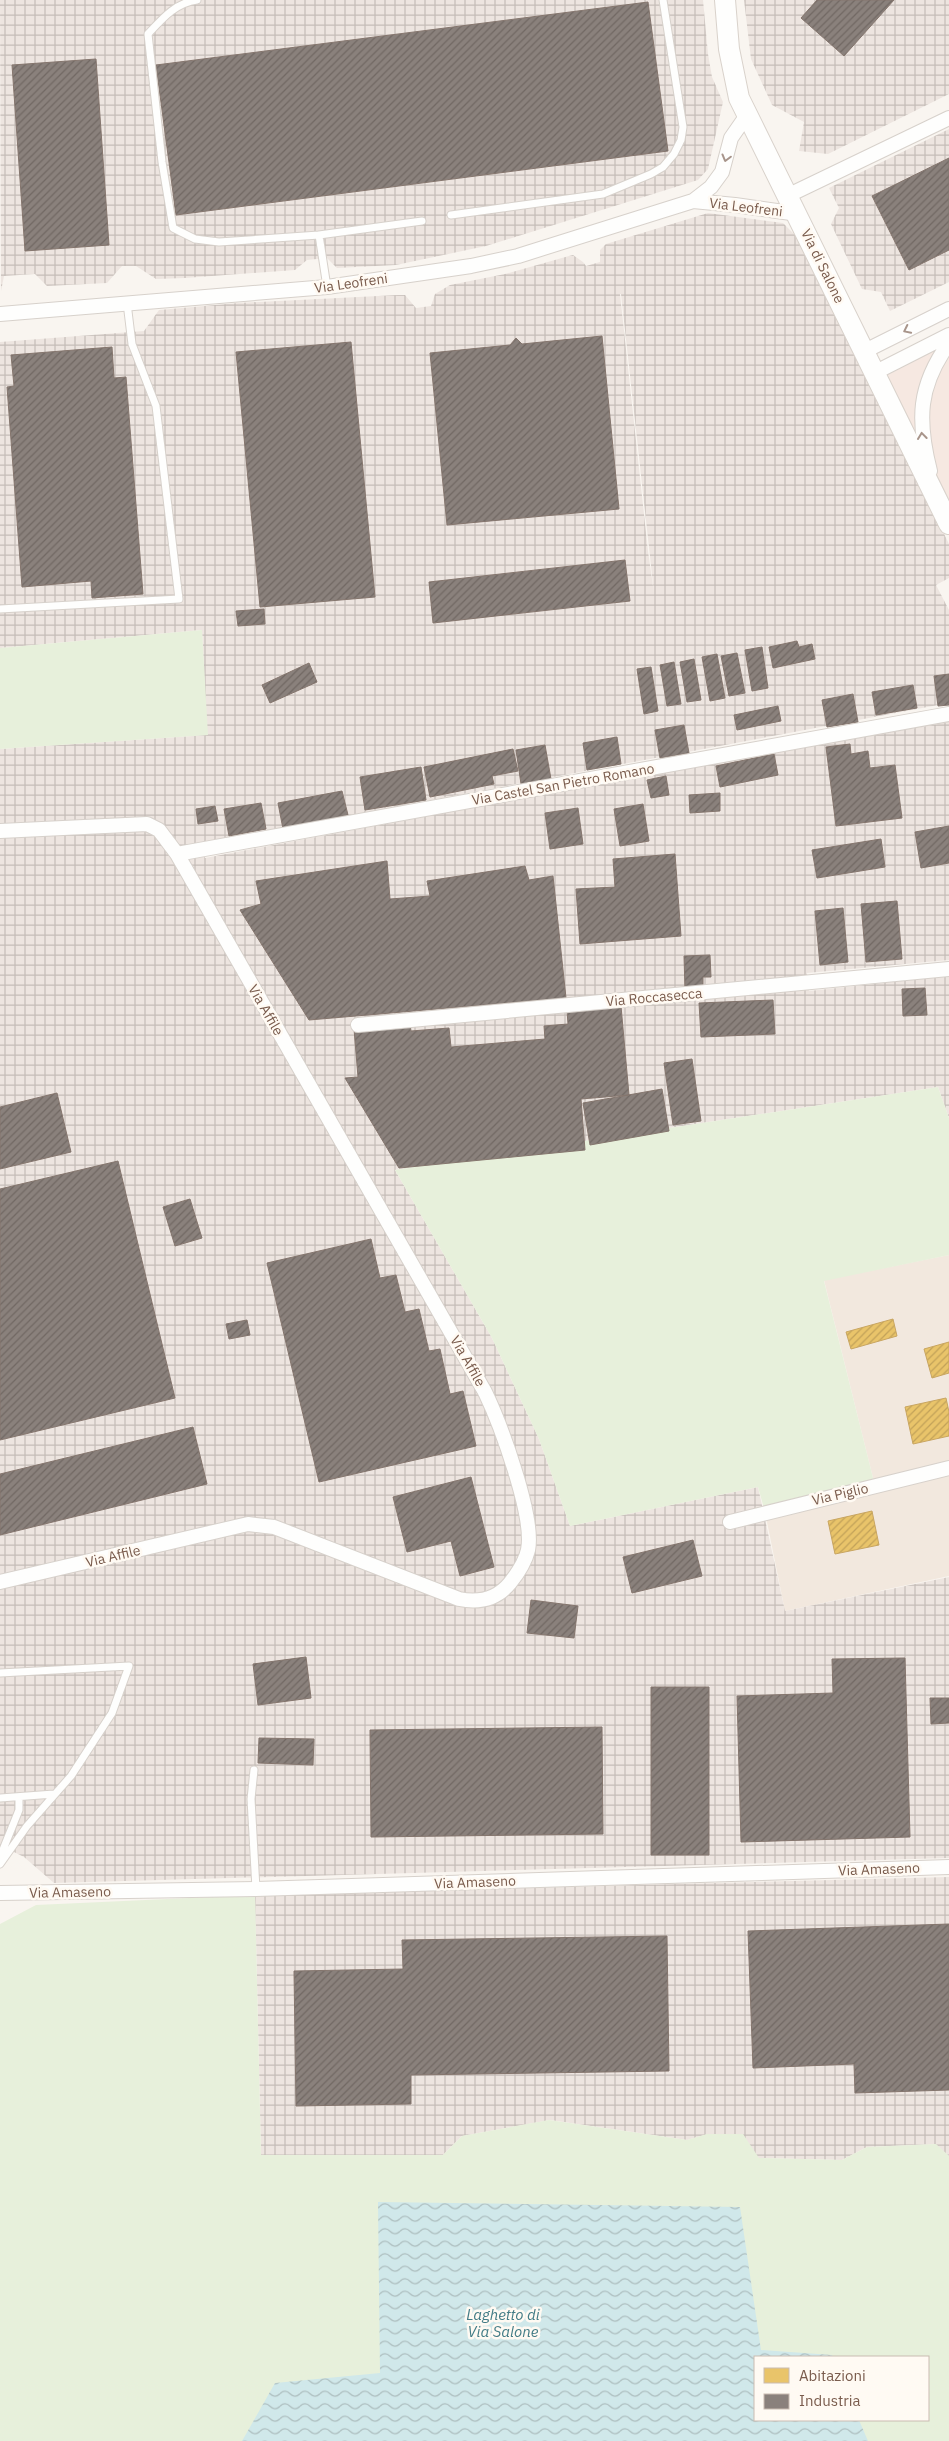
<svg xmlns="http://www.w3.org/2000/svg" width="949" height="2441" font-family="'IBM Plex Sans',sans-serif">
  <style>
    .residential { fill: #f2e8de }
    .commercial { fill: #f6e8e1 }
    .industrial { fill: url(#industrial-grid); fill-rule: evenodd }
    .grass { fill: #e7f0db; fill-rule: evenodd }
    .water { fill: url(#water-waves) }
    .homes { fill: url(#homes-hatch); stroke: #c8a561 }
    .industry { fill: url(#industry-hatch); stroke: #85766e }
    .lines { fill: none; stroke-linecap: round; stroke-linejoin: round }
    .lane-casing { stroke: #d7d1cb; stroke-width: 9 }
    .street-casing { stroke: #d7d1cb; stroke-width: 16 }
    .secondary-casing { stroke: #d9d2cb; stroke-width: 22 }
    .lane { stroke: #fefefd; stroke-width: 7 }
    .street { stroke: #fefefd; stroke-width: 14 }
    .secondary { stroke: #fefefd; stroke-width: 20 }
    .oneway { stroke: #a8958b }
    .labels { text-anchor: middle; dominant-baseline: central; stroke-width: 5; stroke-linejoin: round; paint-order: stroke }
    .street-label { font-size: 14px; fill: #7a5c4d; stroke: #fffaf3 }
    .water-label { font-size: 15px; font-style: italic; fill: #437c86; stroke: #fffaf3 }
  </style>
  <defs>
    <pattern id="industrial-grid" width="8" height="8" patternUnits="userSpaceOnUse" patternTransform="scale(1.25)"><rect width="8" height="8" fill="#ede5e0"/><path d="M0 4h8M4 0v8" fill="none" stroke="#c5bdb8"/></pattern>
    <pattern id="water-waves" width="16" height="10" patternUnits="userSpaceOnUse" patternTransform="scale(1.25)"><rect width="16" height="10" fill="#d0e8ea"/><path d="M0 5q4-4 8 0t8 0" fill="none" stroke="#aebfc0"/></pattern>
    <pattern id="homes-hatch" width="6" height="6" patternUnits="userSpaceOnUse" patternTransform="scale(1.25)"><rect width="6" height="6" fill="#e9c46a"/><path d="M-1 1l2-2M0 6l6-6M5 7l2-2" fill="none" stroke="#c2a259"/></pattern>
    <pattern id="industry-hatch" width="6" height="6" patternUnits="userSpaceOnUse" patternTransform="scale(1.25)"><rect width="6" height="6" fill="#8a817c"/><path d="M-1 1l2-2M0 6l6-6M5 7l2-2" fill="none" stroke="#716863"/></pattern>
  </defs>
  <rect width="100%" height="100%" fill="#f9f5f0"/>
  <path class="residential" d="M949 1255V1576L785 1611 765 1512 875 1486 824 1280Z"/>
  <path class="commercial" d="M949 343V503L887 375Z"/>
  <path class="industrial" d="M0 0H703L708 54 712 77 723 102 708 169 698 180 486 246 396 265 337 268 327 258 307 260 295 270 185 278 156 279 136 266H122L107 283 47 286 35 274 4 276 1 291Z
    M744 0H949V94L828 154 799 151 804 122 772 105 751 59Z
    M949 129V282L890 311 881 292 862 289 831 224 839 208 829 188Z
    M708 213 783 223 798 238 949 544V578L936 585 949 610V703L201 843 205 858 528 797 949 722V960L807 973 809 991 949 976V1118L938 1087 395 1170 492 1338 539 1439 570 1526 758 1487 785 1611 949 1577V1858L54 1883 24 1857 0 1845V749L207 735 202 630 0 648V342L144 331 159 310 238 303 398 295H405L416 308 431 306 435 294 450 285 505 274 569 256 573 255 583 262 586 266 600 262V250L606 244ZM620 294H621L654 593 648 551Z
    M949 1877V2156L935 2144 867 2147 842 2160 759 2158 708 2134 687 2140 550 2120 462 2136 443 2155H261L255 1895Z"/>
  <path class="grass" d="M202 630 208 735 0 749V648Z
    M938 1087 949 1118V1255L824 1281 875 1486 765 1512 758 1487 570 1526 539 1439 492 1338 395 1170Z
    M255 1895 261 2155H443L462 2136 549 2120 687 2140 707 2134H743L759 2158 842 2160 867 2147 936 2144 949 2156V2441H0V1924L36 1905ZM755 2357H928V2420H755Z"/>
  <path class="water" d="M378 2202 740 2207 761 2350 832 2355 833 2357H755V2420H859L868 2441H242L275 2383 380 2373Z"/>
  <path class="homes" d="M893 1319 897 1336 851 1349 846 1332Z
    M949 1342V1373L932 1378 924 1349Z
    M946 1398 949 1412V1436L913 1444 905 1407Z
    M872 1511 879 1545 835 1554 828 1521Z"/>
  <path class="industry" d="M817 0H894L844 56 801 18Z
    M648 2 668 151 176 215 156 65Z
    M96 59 109 245 25 251 12 65Z
    M949 158V250L909 270 872 196Z
    M602 336 619 509 447 525 430 353 510 345 516 338 522 344Z
    M351 342 375 597 260 607 236 352Z
    M112 347 114 378 126 377 143 594 92 598 91 581 22 587 7 387 14 386 11 355Z
    M625 560 630 601 433 623 429 582Z
    M264 609 265 624 238 626 236 611Z
    M797 641 799 647 812 644 815 659 773 668 769 647Z
    M762 647 768 688 752 691 745 650Z
    M737 653 745 693 729 696 721 656Z
    M717 654 725 698 710 701 702 657Z
    M694 659 701 700 687 702 680 662Z
    M674 662 681 704 667 706 660 665Z
    M309 663 317 682 270 703 262 685Z
    M651 667 658 711 644 714 637 669Z
    M949 674V705L938 706 934 676Z
    M913 685 917 708 876 715 872 692Z
    M853 694 858 722 827 727 822 700Z
    M778 706 781 721 737 730 734 715Z
    M684 725 689 753 660 758 655 730Z
    M617 737 621 764 587 770 583 743Z
    M850 744 851 754 868 751 870 768 895 765 902 818 836 826 826 747Z
    M545 745 551 779 521 784 516 750Z
    M513 749 518 771 492 776 494 784 430 797 424 767Z
    M774 754 778 775 720 787 716 766Z
    M421 767 426 800 365 810 360 777Z
    M666 776 669 795 651 798 647 780Z
    M342 791 348 815 283 829 278 803Z
    M720 793V811L690 813 689 795Z
    M261 803 266 829 229 836 224 809Z
    M643 804 649 841 620 846 614 809Z
    M215 806 218 821 198 824 196 809Z
    M578 808 583 844 550 849 545 813Z
    M949 826V863L921 868 915 832Z
    M881 839 885 867 817 878 812 850Z
    M675 854 681 936 580 944 576 889 615 887 613 859Z
    M387 861 390 899 430 896 427 881 525 866 529 880 553 876 566 998 309 1020 240 910 261 904 256 881Z
    M897 901 902 959 866 962 861 904Z
    M843 908 848 962 820 965 815 911Z
    M710 955 711 977H703V988L685 989 684 956Z
    M925 988 927 1015 903 1016 902 989Z
    M773 1000 775 1034 701 1037 699 1003Z
    M621 1006 629 1095 581 1099 585 1150 399 1168 345 1078 358 1077 354 1029 410 1024 411 1031 449 1028 451 1047 545 1039 544 1026 568 1024 567 1011Z
    M692 1059 701 1121 673 1125 664 1063Z
    M662 1089 669 1131 590 1145 583 1103Z
    M57 1093 71 1152 0 1169V1107Z
    M118 1161 175 1398 0 1440V1189Z
    M190 1199 202 1238 175 1246 163 1207Z
    M371 1239 380 1278 396 1275 405 1312 419 1309 429 1351 440 1349 450 1394 463 1391 476 1446 319 1482 267 1263Z
    M247 1320 250 1335 229 1339 226 1324Z
    M193 1427 207 1484 0 1535V1474Z
    M471 1477 494 1567 460 1576 451 1541 407 1552 393 1497Z
    M693 1540 702 1576 632 1593 623 1557Z
    M531 1600 578 1606 574 1638 527 1633Z
    M306 1657 311 1698 258 1705 253 1664Z
    M905 1658 910 1837 741 1842 737 1696 833 1693 832 1659Z
    M651 1687H709V1855H651Z
    M930 1698H949V1723L931 1724Z
    M602 1727 603 1834 371 1837 370 1730Z
    M259 1738 314 1739 313 1765 258 1763Z
    M949 1924V2090L855 2093 854 2064 753 2068 748 1931Z
    M667 1936 669 2071 411 2075V2104L296 2106 294 1971 403 1969 402 1940Z"/>
  <g class="lines">
    <defs>
      <path id="lane" d="M197 0C175 3 162 19 148 34L162 162 173 228 195 239 219 242 319 235
        M451 215 603 194 651 174 663 167 674 154 681 140 683 127 663 0
        M327 287 319 235 422 221
        M0 609 179 599 156 406 132 344 127 303
        M0 1673 129 1666 112 1713 71 1776 27 1826 0 1864
        M254 1770 251 1799 256 1889
        M0 1798 54 1794
        M0 1857 19 1810V1797"/>
      <path id="street" d="M789 195 949 118
        M693 201 735 205 798 214
        M0 314 327 287 471 266 518 256 693 201 711 187 722 172 731 138 747 115
        M865 351 949 309
        M876 372 949 335
        M930 471C917 420 918 386 949 343
        M0 831 147 824 159 830 177 854 485 1392C500 1423 535 1517 528 1550 525 1563 518 1573 510 1583 497 1599 479 1603 459 1599L274 1527 248 1524 0 1582
        M177 854 949 714
        M358 1025 949 969
        M730 1522 949 1468
        M0 1893 256 1889 949 1867"/>
      <path id="secondary" d="M725 0 729 49 739 98 949 524"/>
    </defs>
    <use href="#lane" class="lane-casing"/>
    <use href="#street" class="street-casing"/>
    <use href="#secondary" class="secondary-casing"/>
    <use href="#lane" class="lane"/>
    <use href="#street" class="street"/>
    <use href="#secondary" class="secondary"/>
  </g>
  <defs><path id="oneway-chevron" d="M-2-3.5L2.5 0L-2 3.5" fill="none" stroke-width="1.6" stroke-linecap="round" stroke-linejoin="round" transform="scale(1.25)"/></defs>
  <g class="oneway">
    <use href="#oneway-chevron" transform="translate(726 158) rotate(105)"/>
    <use href="#oneway-chevron" transform="translate(907 330) rotate(154)"/>
    <use href="#oneway-chevron" transform="translate(922 436) rotate(-97)"/>
  </g>
  <g class="labels">
    <g class="street-label">
      <text transform="translate(746 207) rotate(7)">Via Leofreni</text>
      <text transform="translate(823 266) rotate(64)">Via di Salone</text>
      <text transform="translate(351 283) rotate(-8)">Via Leofreni</text>
      <text transform="translate(563 784) rotate(-10)">Via Castel San Pietro Romano</text>
      <text transform="translate(654 997) rotate(-5)">Via Roccasecca</text>
      <text transform="translate(266 1010) rotate(60)">Via Affile</text>
      <text transform="translate(468 1361) rotate(60)">Via Affile</text>
      <text transform="translate(840 1494) rotate(-13)">Via Piglio</text>
      <text transform="translate(113 1556) rotate(-13)">Via Affile</text>
      <text transform="translate(879 1869) rotate(-2)">Via Amaseno</text>
      <text transform="translate(475 1882) rotate(-2)">Via Amaseno</text>
      <text transform="translate(70 1892) rotate(-1)">Via Amaseno</text>
    </g>
    <g class="water-label">
      <text x="503" y="2314">Laghetto di<tspan x="503" dy="17">Via Salone</tspan></text>
    </g>
  </g>
  <rect x="754" y="2356" width="175" height="65" fill="#fffaf3" stroke="#cabbb1"/>
  <rect x="764" y="2368" width="25" height="15" fill="#e9c46a" stroke="#cabbb1"/>
  <text x="799" y="2381" font-size="15" fill="#7a5c4d">Abitazioni</text>
  <rect x="764" y="2394" width="25" height="15" fill="#8a817c" stroke="#cabbb1"/>
  <text x="799" y="2406" font-size="15" fill="#7a5c4d">Industria</text>
</svg>
